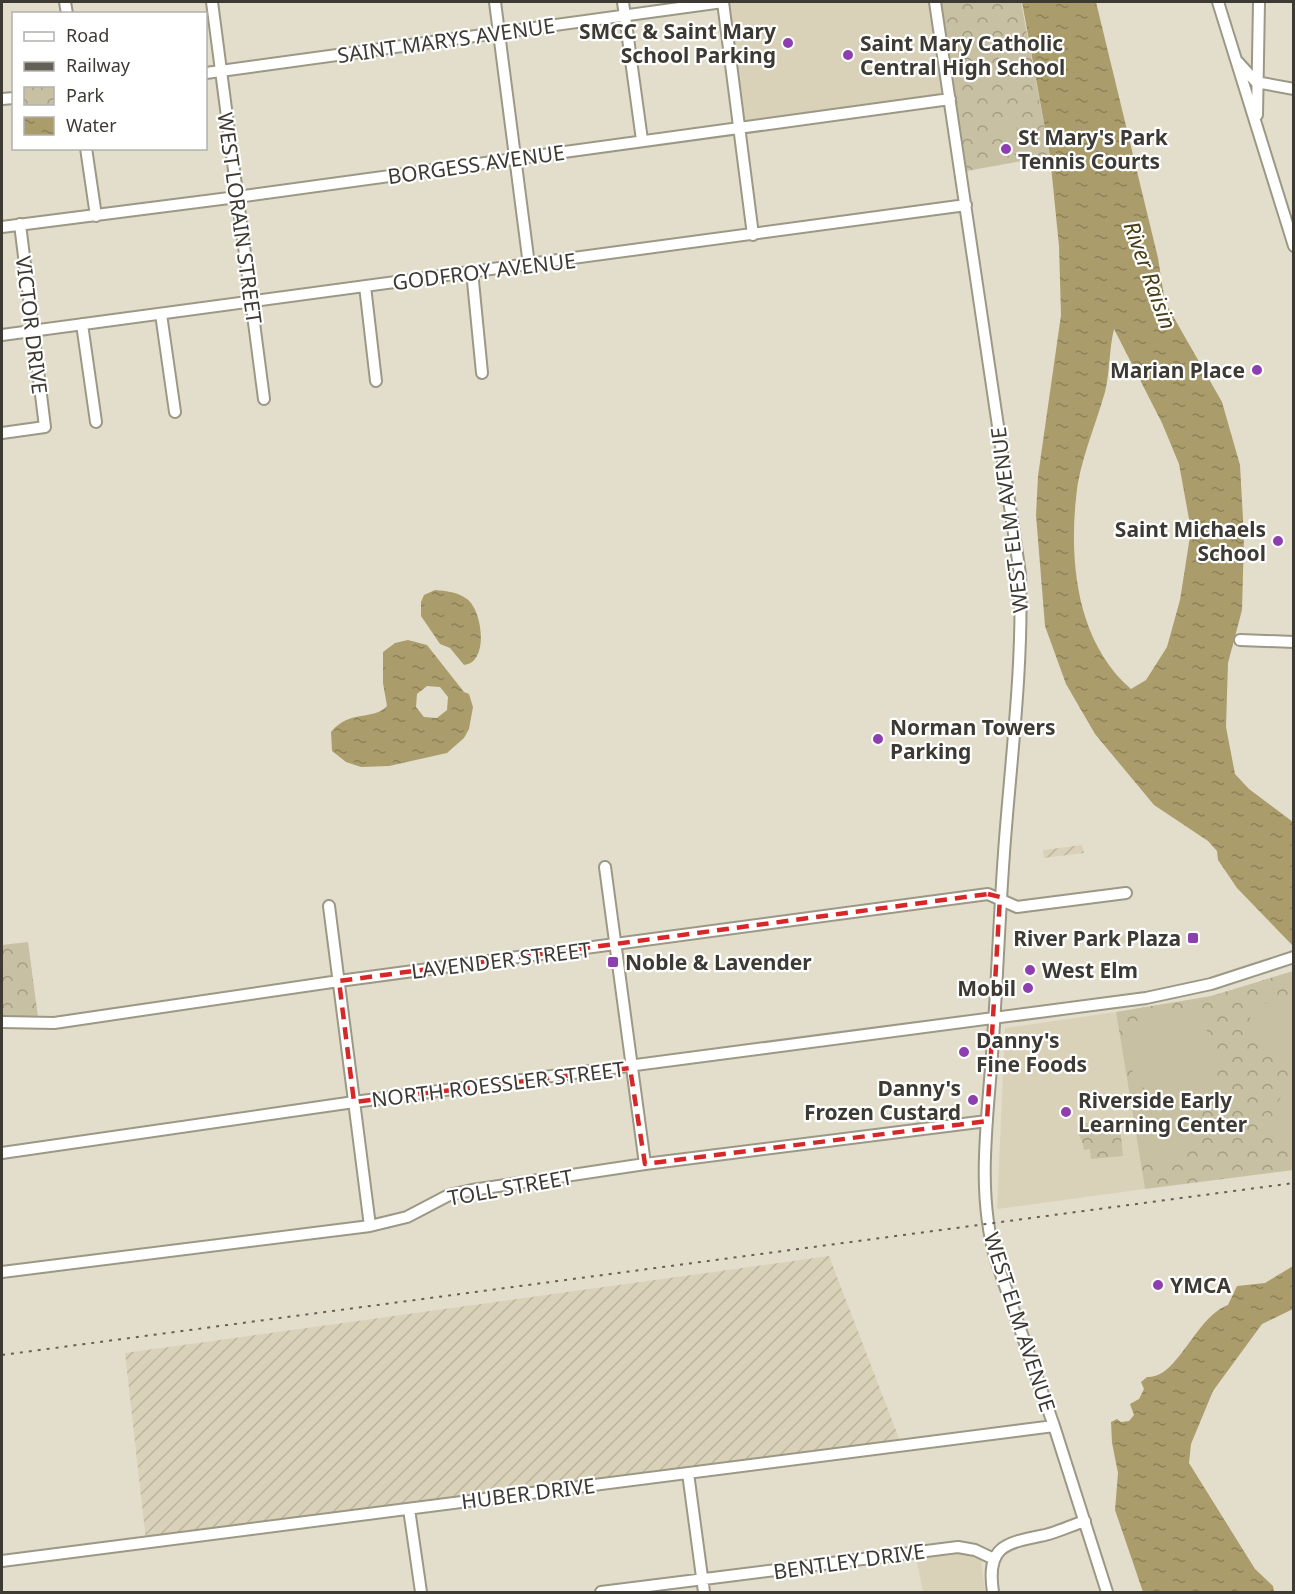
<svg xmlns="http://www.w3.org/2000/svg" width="1295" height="1594" font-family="'Noto Sans',sans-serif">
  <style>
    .built { fill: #d9d2b8 }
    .industrial { fill: url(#industrial-furrows) }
    .park { fill: url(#park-crowns) }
    .garden { fill: #c8c0a2 }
    .water { fill: url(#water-ripples); fill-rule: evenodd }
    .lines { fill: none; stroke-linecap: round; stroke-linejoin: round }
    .minor-casing { stroke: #9c9886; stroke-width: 14 }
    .minor { stroke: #fff; stroke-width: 10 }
    .rail { stroke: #636157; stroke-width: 2; stroke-dasharray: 3 6; stroke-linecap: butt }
    .marked { fill: none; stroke: #d62828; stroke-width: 4.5; stroke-dasharray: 12 8; stroke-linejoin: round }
    .poi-dot { fill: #8e3faf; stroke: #fff; stroke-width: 2 }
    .labels { text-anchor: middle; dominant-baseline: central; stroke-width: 4.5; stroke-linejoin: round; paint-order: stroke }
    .poi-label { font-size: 21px; font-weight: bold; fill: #3c3a33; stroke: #fff; text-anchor: start }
    .street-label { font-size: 21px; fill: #3c3a33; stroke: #fff }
    .water-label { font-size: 22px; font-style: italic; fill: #493f16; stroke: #fff }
  </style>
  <defs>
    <pattern id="industrial-furrows" width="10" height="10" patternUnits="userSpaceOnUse" patternTransform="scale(1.5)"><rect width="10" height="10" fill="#d9d2b8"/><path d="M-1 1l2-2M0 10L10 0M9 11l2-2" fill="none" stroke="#bbb59f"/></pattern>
    <pattern id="park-crowns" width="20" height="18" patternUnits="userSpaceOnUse" patternTransform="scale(1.5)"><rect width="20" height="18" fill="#c8c0a2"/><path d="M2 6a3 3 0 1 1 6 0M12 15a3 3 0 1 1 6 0" fill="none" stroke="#a49d85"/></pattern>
    <pattern id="water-ripples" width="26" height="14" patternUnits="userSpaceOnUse" patternTransform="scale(1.5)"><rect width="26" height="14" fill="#aa9d6b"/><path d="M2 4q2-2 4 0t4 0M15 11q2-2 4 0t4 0" fill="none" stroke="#8c8159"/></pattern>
  </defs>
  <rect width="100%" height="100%" fill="#e3decc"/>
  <path class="built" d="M723 2H935L950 99 739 128Z
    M1116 1012 1145 1189 997 1209 1005 1028Z
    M915 1552H980L985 1592H923Z"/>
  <path class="industrial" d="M1082 845 1084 853 1044 858 1043 850Z
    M1131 934 1132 942 1090 948 1089 940Z
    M829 1256 902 1446 146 1541 125 1353Z"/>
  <path class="park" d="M935 2H1021L1050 156 961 172Z
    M28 942 38 1017H2V945Z
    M1293 971V1170L1145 1189 1116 1012 1211 996Z
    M1119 1119 1123 1156 1091 1159 1090 1149 1084 1150C1083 1139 1076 1135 1077 1124Z"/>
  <path class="garden" d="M1016 124 1018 136 992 140 990 128Z
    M1018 141 1020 153 994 157 992 145Z
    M1293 998H1294L1293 1064C1269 1060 1241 1033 1253 1006Z
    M1202 1007 1220 1093C1203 1096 1180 1104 1163 1099 1130 1091 1126 1052 1122 1024Z
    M1293 1088V1150L1283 1151C1264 1134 1270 1099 1293 1088Z
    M1185 1101C1214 1128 1183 1186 1143 1161L1135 1108Z"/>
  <path class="water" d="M1022 2H1096L1158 258 1165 302 1222 402 1240 465 1244 537 1242 610 1228 663 1226 727 1235 774 1249 789 1293 822V946L1237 888 1218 860 1217 851 1208 841 1154 805 1095 734 1066 684 1045 626 1036 515 1038 476 1061 315 1059 246 1050 156ZM1114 329 1162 423 1179 464 1191 530 1180 600 1167 647 1146 680 1131 689C1078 643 1069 565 1076 498 1079 463 1095 427 1105 392 1110 372 1109 349 1114 329Z
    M435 590C446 591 458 592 467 599 483 611 489 663 464 665L450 648 440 644 421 616V602L424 595Z
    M408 640 427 645 464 692 469 694 473 707 469 729 464 738 447 753 389 766 361 767 346 762 332 751 331 732C350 709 373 721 387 706L383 683V652L395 643ZM427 686 440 687 448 697 447 710 437 718 424 717 416 707 417 694Z
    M1293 1266V1309L1262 1324 1213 1391 1191 1444 1189 1463 1255 1569 1273 1586 1274 1592H1143L1115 1510 1118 1473 1112 1443 1111 1422 1117 1419 1121 1422 1129 1421 1134 1415 1130 1404 1139 1399 1144 1389 1141 1382 1147 1377C1178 1379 1195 1317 1228 1305L1237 1286 1265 1283Z"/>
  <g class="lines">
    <defs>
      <path id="minor" d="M65 2 67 14
        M212 2 264 399
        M495 2 529 265
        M623 2 642 140
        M723 2 753 235
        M935 2 1020 574C1023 658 1013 742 1006 827 1000 897 998 968 993 1039 989 1112 975 1189 996 1260L1054 1426 1107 1592
        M1218 2 1294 246
        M1238 62 1256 82 1294 89
        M206 73 723 2
        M2 99 14 98
        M1257 115 1259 2
        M86 148 96 216
        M2 227 237 197 950 99
        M472 271 482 373
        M365 286 376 381
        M161 314 175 412
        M82 324 96 422
        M2 335 966 205
        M2 433 45 427 20 224
        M1240 640 1294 642
        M605 867 645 1164
        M329 906 370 1226
        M2 1022 54 1023 339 981 988 894 1017 907 1126 893
        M2 1153 354 1102 1146 998 1211 984 1294 957
        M2 1272 370 1226 407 1217 449 1195 472 1190 645 1164 987 1121
        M688 1473 704 1592
        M409 1509 421 1592
        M2 1561 1054 1426
        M601 1592 958 1547 975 1550 994 1559
        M993 1592C986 1546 1005 1543 1045 1535 1058 1532 1072 1525 1085 1521"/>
    </defs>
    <use href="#minor" class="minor-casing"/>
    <use href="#minor" class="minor"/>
    <path class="rail" d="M2 1355 1294 1183"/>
  </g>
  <path class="marked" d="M988 894 1000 897 987 1121 645 1164 630 1068 354 1102 339 981Z"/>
  <g class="poi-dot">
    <circle cx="788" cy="43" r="6"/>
    <circle cx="848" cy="55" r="6"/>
    <circle cx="1006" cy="149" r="6"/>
    <circle cx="1257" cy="370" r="6"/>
    <circle cx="1278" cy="541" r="6"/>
    <circle cx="878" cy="739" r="6"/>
    <rect x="1187" y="932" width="12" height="12" rx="3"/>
    <rect x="607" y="956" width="12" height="12" rx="3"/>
    <circle cx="1030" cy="970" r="6"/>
    <circle cx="1028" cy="988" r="6"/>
    <circle cx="964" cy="1052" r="6"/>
    <circle cx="973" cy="1100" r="6"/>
    <circle cx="1066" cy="1112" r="6"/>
    <circle cx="1158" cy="1285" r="6"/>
  </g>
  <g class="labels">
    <g class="poi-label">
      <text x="776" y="31" text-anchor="end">SMCC &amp; Saint Mary<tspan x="776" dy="24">School Parking</tspan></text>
      <text x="860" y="43">Saint Mary Catholic<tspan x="860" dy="24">Central High School</tspan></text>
      <text x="1018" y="137">St Mary's Park<tspan x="1018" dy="24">Tennis Courts</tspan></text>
      <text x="1245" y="370" text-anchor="end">Marian Place</text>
      <text x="1266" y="529" text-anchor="end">Saint Michaels<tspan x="1266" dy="24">School</tspan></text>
      <text x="890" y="727">Norman Towers<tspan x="890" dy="24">Parking</tspan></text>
      <text x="1181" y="938" text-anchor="end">River Park Plaza</text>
      <text x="625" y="962">Noble &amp; Lavender</text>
      <text x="1042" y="970">West Elm</text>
      <text x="1016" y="988" text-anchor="end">Mobil</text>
      <text x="976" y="1040">Danny's<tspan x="976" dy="24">Fine Foods</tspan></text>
      <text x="961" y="1088" text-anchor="end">Danny's<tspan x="961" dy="24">Frozen Custard</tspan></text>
      <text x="1078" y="1100">Riverside Early<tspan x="1078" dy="24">Learning Center</tspan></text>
      <text x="1170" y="1285">YMCA</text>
    </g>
    <g class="street-label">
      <text transform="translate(446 40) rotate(-8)">SAINT MARYS AVENUE</text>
      <text transform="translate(476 164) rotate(-8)">BORGESS AVENUE</text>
      <text transform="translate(240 218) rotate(82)">WEST LORAIN STREET</text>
      <text transform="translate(484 271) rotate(-7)">GODFROY AVENUE</text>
      <text transform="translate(32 325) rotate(83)">VICTOR DRIVE</text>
      <text transform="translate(1009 520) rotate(-97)">WEST ELM AVENUE</text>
      <text transform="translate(501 960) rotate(-7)">LAVENDER STREET</text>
      <text transform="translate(498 1084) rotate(-7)">NORTH ROESSLER STREET</text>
      <text transform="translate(510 1187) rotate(-10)">TOLL STREET</text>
      <text transform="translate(1020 1322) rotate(72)">WEST ELM AVENUE</text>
      <text transform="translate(528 1493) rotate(-7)">HUBER DRIVE</text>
      <text transform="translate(849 1561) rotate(-8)">BENTLEY DRIVE</text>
    </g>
    <g class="water-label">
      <text transform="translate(1151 275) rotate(70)">River Raisin</text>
    </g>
  </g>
  <rect width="1295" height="1594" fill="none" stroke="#3c3a33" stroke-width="6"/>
  <rect x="12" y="12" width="195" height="138" fill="#ffffff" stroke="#b1b0ad" stroke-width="1.5"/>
  <rect x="24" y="32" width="30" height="9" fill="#ffffff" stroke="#b1b0ad" stroke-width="1.5"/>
  <text x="66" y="42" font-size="18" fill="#3c3a33">Road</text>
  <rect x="24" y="62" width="30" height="9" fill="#636157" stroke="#b1b0ad" stroke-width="1.5"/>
  <text x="66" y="72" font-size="18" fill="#3c3a33">Railway</text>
  <rect x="24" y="87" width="30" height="18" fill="url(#park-crowns)" stroke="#b1b0ad" stroke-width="1.5"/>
  <text x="66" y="102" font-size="18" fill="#3c3a33">Park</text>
  <rect x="24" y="117" width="30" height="18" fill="url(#water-ripples)" stroke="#b1b0ad" stroke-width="1.5"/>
  <text x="66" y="132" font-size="18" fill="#3c3a33">Water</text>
</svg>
